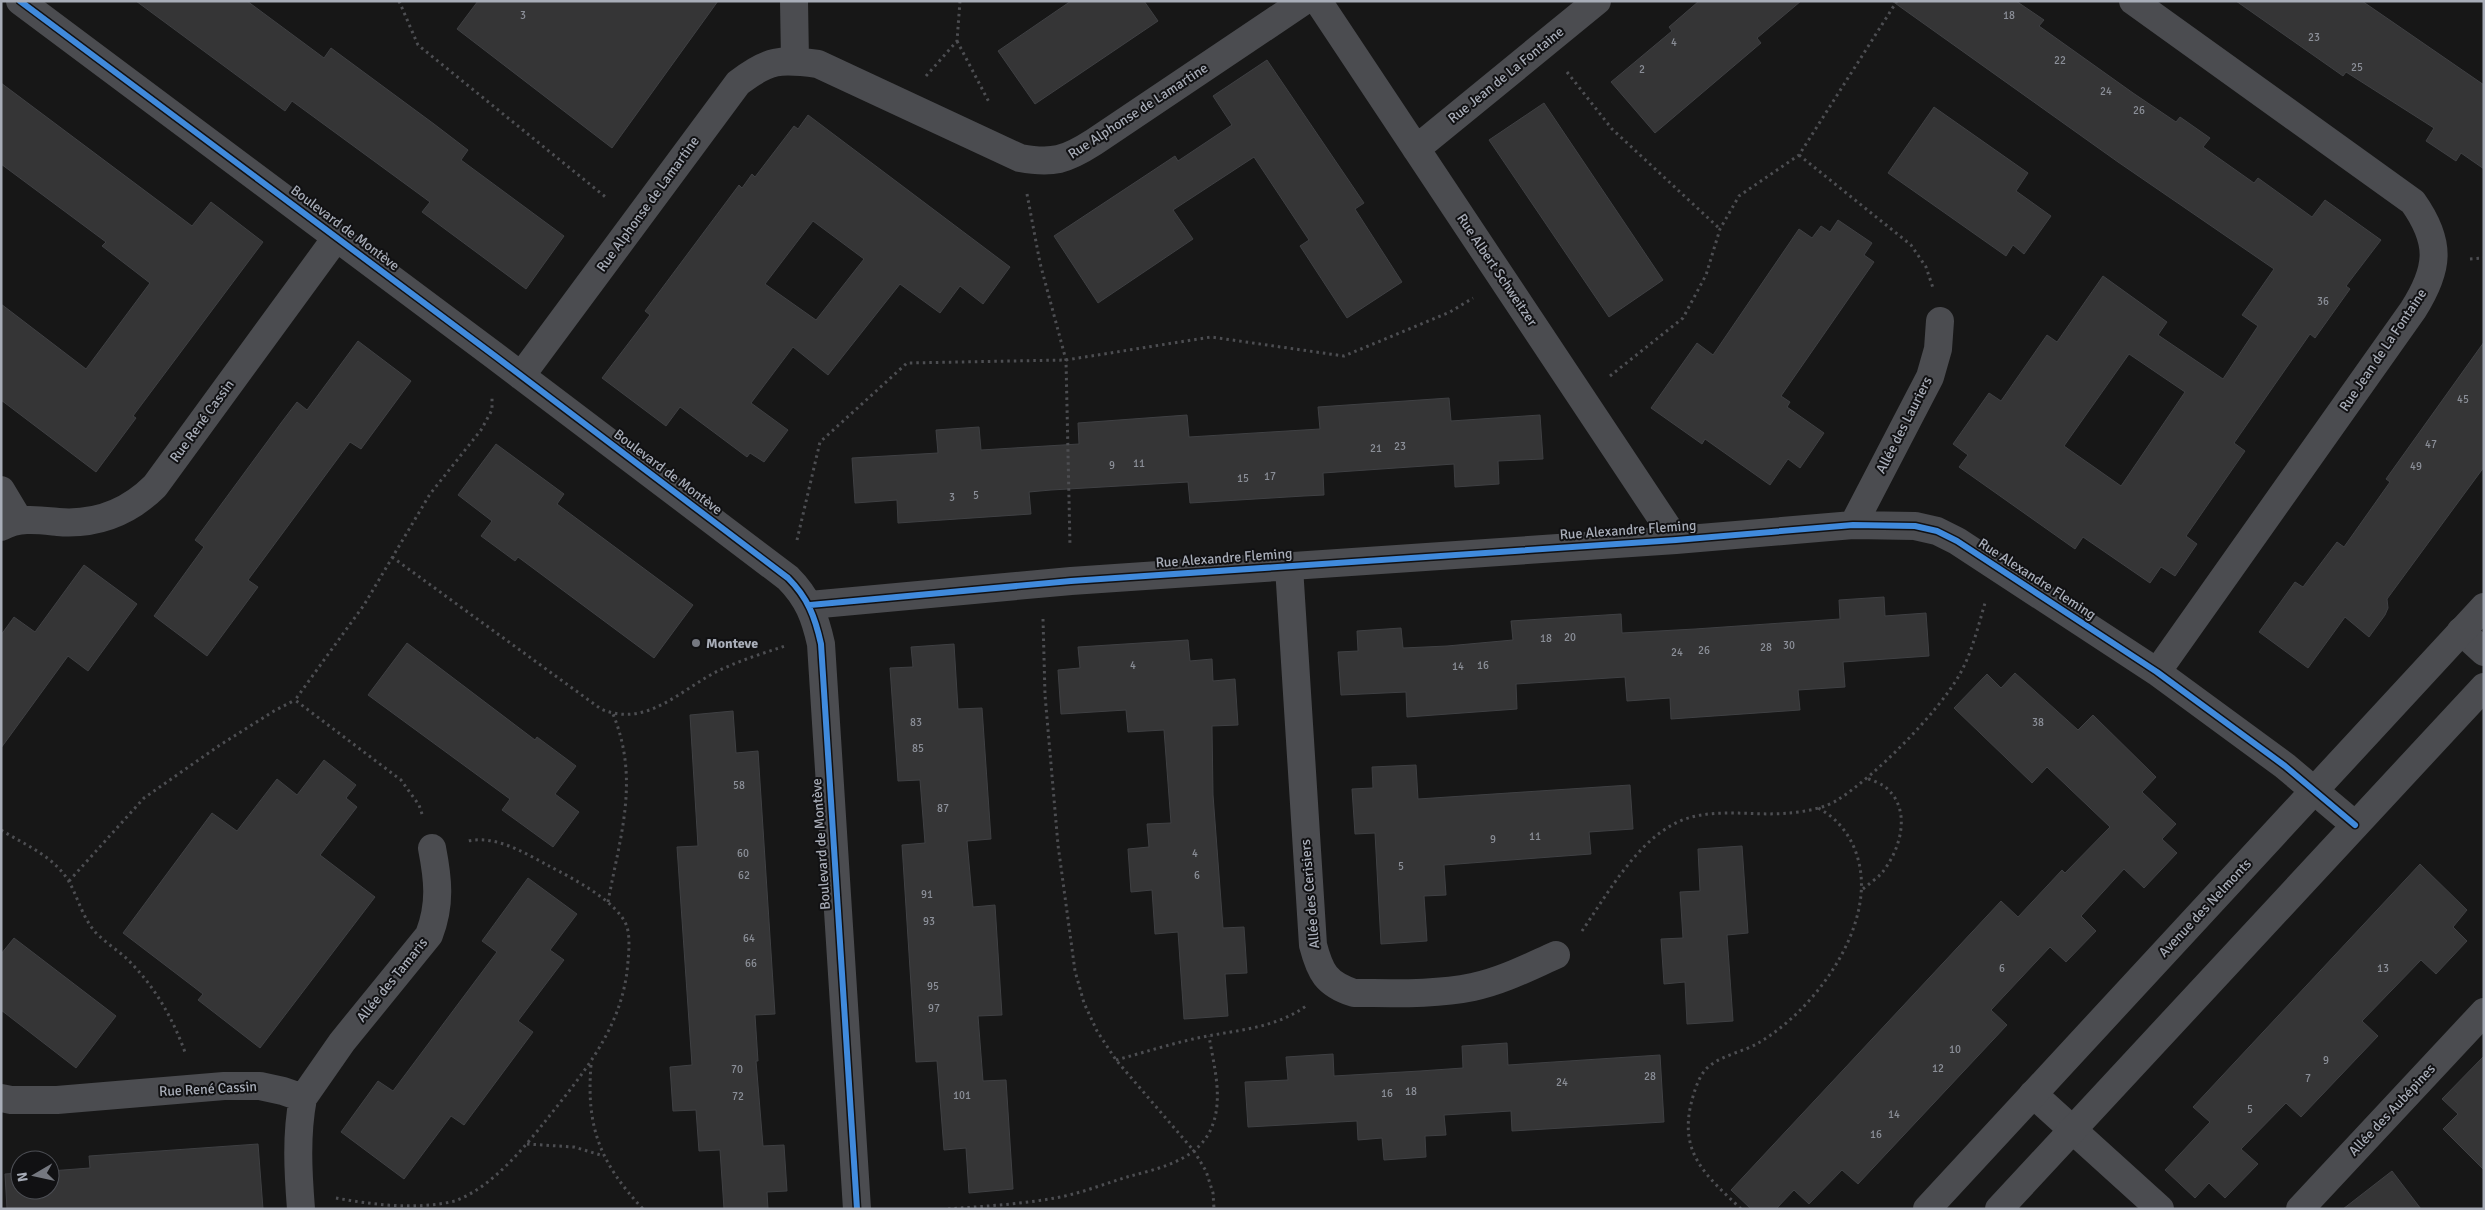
<svg xmlns="http://www.w3.org/2000/svg" width="2485" height="1210" font-family="Signika,sans-serif">
  <style>
    .building { fill: #353536; stroke: #3f4043; fill-rule: evenodd }
    .lines { fill: none; stroke-linecap: round; stroke-linejoin: round }
    .path { stroke: #4d4e52; stroke-width: 3; stroke-dasharray: 2.5 4; stroke-linecap: butt }
    .minor { stroke: #4b4c50; stroke-width: 28 }
    .tertiary { stroke: #4b4c50; stroke-width: 28 }
    .cycleway-casing { stroke: #111113; stroke-width: 9 }
    .cycleway { stroke: #408adc; stroke-width: 6 }
    .poi-dot { fill: #757880; stroke: #111113; stroke-width: 2 }
    .labels { text-anchor: middle; dominant-baseline: central; stroke-width: 4; stroke-linejoin: round; paint-order: stroke }
    .number-label { font-size: 11px; fill: #8b8f98 }
    .street-label { font-size: 14px; fill: #a8adb8; stroke: #111113 }
    .poi-label { font-size: 14px; font-weight: bold; fill: #a8adb8; stroke: #111113; text-anchor: start }
  </style>
  <rect width="100%" height="100%" fill="#171717"/>
  <path class="building" d="M136 1H247L324 58 331 48 434 124 468 150 461 160 564 236 526 289 422 212 430 202 292 101 285 111Z
    M478 1H718L612 148 457 29Z
    M1071 1H1144L1158 21 1035 104 998 51Z
    M1699 1H1801L1757 38 1761 43 1655 133 1611 82 1672 31 1669 27Z
    M1892 1H2016L2044 20 2039 26 2133 93 2176 122 2180 117 2210 138 2203 147 2254 183 2258 178 2312 217 2325 200 2381 240 2346 286 2350 289 2315 338 2310 334 2234 443 2245 451 2186 536 2197 544 2175 576 2161 567 2150 583 2083 537 2075 549 1959 467 1968 455 1953 444 1989 393 2001 401 2047 335 2057 342 2103 276 2167 322 2158 335 2223 379 2258 326 2242 315 2274 269 2118 162ZM2129 354 2185 392 2121 486 2064 446Z
    M2236 1H2362L2484 85V169L2461 153 2456 161 2426 141 2434 128 2346 72 2343 76Z
    M1267 60 1364 203 1355 209 1402 282 1347 318 1300 246 1309 240 1254 157 1173 210 1193 239 1098 303 1054 236 1175 156 1178 161 1232 125 1213 96Z
    M1 83 192 226 211 202 263 242 133 416 136 418 96 472 1 400V304L86 369 150 283 102 246 106 242 1 164Z
    M1544 103 1663 280 1609 317 1489 140Z
    M1934 107 2028 173 2016 191 2051 216 2024 254 2013 245 2006 256 1888 173Z
    M808 115 1010 267 983 304 960 286 940 313 900 284 828 375 793 347 751 403 788 430 764 462 750 453 747 457 680 407 666 426 602 378 650 315 645 311 739 185 742 188 752 174 755 177 794 126 798 129ZM813 221 864 259 816 320 765 284Z
    M1838 220 1872 243 1864 255 1874 262 1781 396 1790 402 1787 407 1824 433 1800 468 1788 459 1770 485 1705 439 1702 444 1651 408 1697 343 1713 355 1799 229 1812 238 1821 226 1830 232Z
    M358 341 411 381 361 449 350 442 248 580 258 587 207 656 154 616 204 547 195 540 281 423 297 402 307 410Z
    M2484 342V467L2387 599 2388 608 2385 615 2369 637 2345 617 2308 668 2259 632 2295 582 2303 587 2337 542 2344 547 2390 482 2386 479Z
    M1449 398 1451 421 1540 415 1543 459 1498 461 1499 484 1455 487 1454 464 1323 473 1324 495 1304 496 1190 503 1188 482 1051 490 1029 492 1031 514 898 523 897 500 855 503 852 458 938 453 936 430 979 427 981 450 1079 444 1078 423 1187 415 1189 437 1320 429 1318 407Z
    M496 444 564 494 557 504 693 605 654 658 518 557 515 561 481 536 492 521 458 495Z
    M84 565 137 604 88 671 68 656 1 748V635L14 617 35 632Z
    M1884 597 1885 616 1926 613 1929 656 1843 662 1845 687 1798 690 1800 710 1671 719 1670 698 1627 701 1625 677 1516 684 1517 709 1407 717 1406 692 1341 695 1338 652 1358 651 1357 631 1401 628 1403 648 1447 646 1513 640 1511 621 1621 614 1622 633 1695 629 1840 619 1839 600Z
    M1188 640 1190 661 1212 659 1213 681 1235 679 1238 725 1212 726 1213 795 1223 928 1244 927 1247 973 1225 974 1228 1016 1184 1019 1178 932 1155 934 1152 890 1131 892 1128 849 1149 847 1147 824 1171 823 1164 730 1128 732 1126 710 1061 714 1058 670 1080 668 1078 647Z
    M407 643 535 740 537 737 576 766 555 794 579 812 553 847 502 810 510 799 368 695Z
    M954 644 958 709 982 708 991 839 967 841 973 907 995 905 1002 1015 978 1016 983 1081 1006 1080 1013 1189 969 1193 966 1148 944 1150 937 1061 916 1062 902 845 925 843 920 780 898 781 890 668 913 667 911 647Z
    M2015 673 2078 730 2093 715 2156 777 2142 792 2176 824 2162 839 2177 853 2144 888 2124 869 2081 916 2096 931 2066 962 2050 947 1991 1010 2007 1025 1858 1184 1842 1170 1809 1204 1794 1190 1776 1209H1751L1731 1190 2001 901 2018 917 2062 870 2065 873 2110 827 2047 767 2032 783 1954 708 1987 674 2001 688Z
    M733 711 736 753 758 751 775 1014 755 1015 758 1061H756L763 1146 784 1145 787 1191 767 1192 768 1209H724L720 1150 699 1151 696 1110 673 1111 670 1067 692 1065 677 847 698 846 690 715Z
    M324 760 356 785 346 798 357 807 320 855 375 897 260 1048 198 1000 203 994 123 933 212 813 237 831 277 779 297 795Z
    M1416 765 1418 799 1630 785 1633 829 1589 832 1591 854 1444 865 1446 895 1424 896 1427 941 1381 944 1375 833 1355 834 1352 789 1373 788 1372 767Z
    M1742 846 1748 933 1727 935 1733 1021 1687 1024 1685 982 1664 984 1661 939 1683 938 1680 892 1700 891 1698 849Z
    M2420 864 2467 910 2453 927 2467 941 2436 974 2421 960 2362 1021 2378 1036 2301 1117 2286 1103 2241 1149 2258 1164 2225 1198 2209 1183 2195 1198 2165 1170 2210 1122 2193 1107Z
    M528 878 577 914 550 950 564 960 518 1021 533 1032 464 1125 451 1116 404 1179 341 1132 378 1081 393 1091 497 952 482 941Z
    M14 938 116 1016 76 1068 1 1010V954Z
    M1507 1043 1508 1065 1660 1055 1664 1122 1512 1131 1511 1111 1444 1115 1446 1135 1425 1136 1426 1157 1384 1160 1382 1138 1358 1140 1357 1121 1248 1127 1245 1082 1288 1080 1286 1057 1333 1054 1334 1076 1420 1071 1463 1068 1462 1046Z
    M2484 1056V1170L2443 1129 2458 1114 2442 1099Z
    M258 1144 263 1209H7L5 1174 20 1173V1190H50V1171L90 1168 89 1156Z
    M2392 1171 2421 1209H2343Z"/>
  <g class="lines">
    <path class="path" d="M399 1 418 45 608 199
      M957 41 990 104
      M1567 72 1612 129 1720 229
      M926 76 957 41 960 1
      M1799 155 1911 245 1926 267 1933 288
      M1027 194 1040 263 1066 360 1070 546
      M2470 259 2484 258
      M1610 376 1683 318 1706 275 1720 229 1739 196 1799 155 1897 1
      M797 540 820 442 907 363 1066 360 1211 337 1344 356 1450 312 1473 298
      M392 557 601 709C647 729 682 688 720 670 741 660 764 653 785 646
      M1043 619 1045 695 1058 845 1075 971 1084 1003 1097 1031 1116 1060 1194 1151 1206 1171 1213 1193 1214 1209
      M422 814 419 805 401 780 295 700 364 605 430 494 481 430 492 410V398
      M1 830C25 845 52 855 68 880 77 895 81 913 92 928 100 939 115 948 126 958 154 985 173 1018 186 1055
      M69 881 144 798 220 745 274 711 295 700
      M1863 889C1869 884 1876 879 1881 874 1901 850 1913 808 1884 786 1879 783 1872 780 1866 778
      M608 902C620 836 640 780 613 714
      M1582 931C1606 896 1634 846 1672 825 1707 805 1751 817 1788 813 1804 812 1826 808 1839 799 1877 774 1937 714 1960 674 1972 652 1978 627 1985 603
      M1116 1060C1142 1053 1167 1045 1193 1039 1232 1030 1273 1030 1306 1006
      M591 1065C586 1127 600 1163 643 1209
      M527 1144 574 1147 604 1156
      M336 1198C374 1205 417 1210 455 1201 492 1187 523 1149 547 1119 585 1071 624 1025 628 961 629 951 630 937 627 927 619 902 572 878 549 866 525 853 496 835 468 841
      M948 1209C987 1206 1027 1204 1065 1196 1087 1191 1107 1183 1127 1177 1156 1169 1193 1162 1209 1133 1225 1103 1214 1067 1209 1036
      M1741 1209C1708 1177 1679 1155 1691 1104 1694 1092 1698 1078 1706 1069 1720 1055 1744 1052 1760 1042 1812 1011 1867 938 1861 875 1858 846 1843 821 1818 808"/>
    <path class="minor" d="M20 1 495 356 788 578C808 598 815 617 821 644L857 1209
      M794 1 795 61
      M1318 1 1676 540
      M2133 1 2413 202C2442 243 2439 269 2413 310L2157 672
      M1416 149 1597 1
      M521 376 738 83C769 59 780 59 818 64L1020 158C1053 164 1066 160 1094 142L1304 1
      M1 490 19 520
      M1853 525 1930 377 1938 349 1940 321
      M1 527C19 517 38 520 58 522 96 525 128 513 155 486L336 238
      M1289 567 1313 945C1320 972 1326 984 1354 993 1392 993 1435 995 1473 987 1502 981 1529 967 1556 955
      M810 605 1071 581 1676 540 1853 525 1915 526 1937 531 1957 541 2157 672 2285 766 2355 825
      M2461 631 2484 652
      M2033 1094 2160 1209
      M1 1098 11 1100H57L224 1086H260L283 1091 303 1098C296 1135 298 1171 301 1209
      M303 1098 342 1042 429 935C441 904 438 879 432 848
      M2300 1209 2484 1012"/>
    <path class="tertiary" d="M1927 1209 2484 607
      M1999 1209 2484 687"/>
    <defs>
      <path id="cycleway" d="M20 1 495 356 788 578C808 598 815 617 821 644L857 1209
        M810 605 1071 581 1676 540 1853 525 1915 526 1937 531 1957 541 2157 672 2285 766 2355 825"/>
    </defs>
    <use href="#cycleway" class="cycleway-casing"/>
    <use href="#cycleway" class="cycleway"/>
  </g>
  <circle class="poi-dot" cx="696" cy="643" r="5"/>
  <g class="labels">
    <g class="number-label">
      <text x="523" y="15">3</text>
      <text x="2009" y="15">18</text>
      <text x="2314" y="37">23</text>
      <text x="1674" y="42">4</text>
      <text x="2060" y="60">22</text>
      <text x="2357" y="67">25</text>
      <text x="1642" y="69">2</text>
      <text x="2106" y="91">24</text>
      <text x="2139" y="110">26</text>
      <text x="2323" y="301">36</text>
      <text x="2463" y="399">45</text>
      <text x="2431" y="444">47</text>
      <text x="1400" y="446">23</text>
      <text x="1376" y="448">21</text>
      <text x="1139" y="463">11</text>
      <text x="1112" y="465">9</text>
      <text x="2416" y="466">49</text>
      <text x="1270" y="476">17</text>
      <text x="1243" y="478">15</text>
      <text x="976" y="495">5</text>
      <text x="952" y="497">3</text>
      <text x="1570" y="637">20</text>
      <text x="1546" y="638">18</text>
      <text x="1789" y="645">30</text>
      <text x="1766" y="647">28</text>
      <text x="1704" y="650">26</text>
      <text x="1677" y="652">24</text>
      <text x="1133" y="665">4</text>
      <text x="1483" y="665">16</text>
      <text x="1458" y="666">14</text>
      <text x="916" y="722">83</text>
      <text x="2038" y="722">38</text>
      <text x="918" y="748">85</text>
      <text x="739" y="785">58</text>
      <text x="943" y="808">87</text>
      <text x="1535" y="836">11</text>
      <text x="1493" y="839">9</text>
      <text x="743" y="853">60</text>
      <text x="1195" y="853">4</text>
      <text x="1401" y="866">5</text>
      <text x="744" y="875">62</text>
      <text x="1197" y="875">6</text>
      <text x="927" y="894">91</text>
      <text x="929" y="921">93</text>
      <text x="749" y="938">64</text>
      <text x="751" y="963">66</text>
      <text x="2002" y="968">6</text>
      <text x="2383" y="968">13</text>
      <text x="933" y="986">95</text>
      <text x="934" y="1008">97</text>
      <text x="1955" y="1049">10</text>
      <text x="2326" y="1060">9</text>
      <text x="1938" y="1068">12</text>
      <text x="737" y="1069">70</text>
      <text x="1650" y="1076">28</text>
      <text x="2308" y="1078">7</text>
      <text x="1562" y="1082">24</text>
      <text x="1411" y="1091">18</text>
      <text x="1387" y="1093">16</text>
      <text x="962" y="1095">101</text>
      <text x="738" y="1096">72</text>
      <text x="2250" y="1109">5</text>
      <text x="1894" y="1114">14</text>
      <text x="1876" y="1134">16</text>
    </g>
    <g class="street-label">
      <text transform="translate(1506 75) rotate(-39)">Rue Jean de La Fontaine</text>
      <text transform="translate(1138 111) rotate(-33)">Rue Alphonse de Lamartine</text>
      <text transform="translate(648 204) rotate(-54)">Rue Alphonse de Lamartine</text>
      <text transform="translate(345 228) rotate(37)">Boulevard de Montève</text>
      <text transform="translate(1497 270) rotate(56)">Rue Albert Schweitzer</text>
      <text transform="translate(2383 350) rotate(-56)">Rue Jean de La Fontaine</text>
      <text transform="translate(202 421) rotate(-54)">Rue René Cassin</text>
      <text transform="translate(1904 425) rotate(-63)">Allée des Lauriers</text>
      <text transform="translate(668 472) rotate(37)">Boulevard de Montève</text>
      <text transform="translate(1628 530) rotate(-4)">Rue Alexandre Fleming</text>
      <text transform="translate(1224 558) rotate(-4)">Rue Alexandre Fleming</text>
      <text transform="translate(2037 579) rotate(33)">Rue Alexandre Fleming</text>
      <text transform="translate(821 844) rotate(-94)">Boulevard de Montève</text>
      <text transform="translate(1310 894) rotate(-95)">Allée des Cerisiers</text>
      <text transform="translate(2205 908) rotate(-47)">Avenue des Nelmonts</text>
      <text transform="translate(392 980) rotate(-51)">Allée des Tamaris</text>
      <text transform="translate(208 1089) rotate(-3)">Rue René Cassin</text>
      <text transform="translate(2392 1110) rotate(-47)">Allée des Aubépines</text>
    </g>
    <g class="poi-label">
      <text x="706" y="643">Monteve</text>
    </g>
  </g>
  <rect width="2485" height="1210" fill="none" stroke="#a8adb8" stroke-width="5"/>
  <g transform="translate(35 1175) rotate(261)"><circle r="24" fill="#111113" stroke="#4d4f55"/>
  <path d="M0-4L9 19L0 12L-9 19Z" fill="#757880"/>
  <text y="-8" font-size="14" font-weight="bold" text-anchor="middle" fill="#a8adb8">N</text>
  </g>
</svg>
